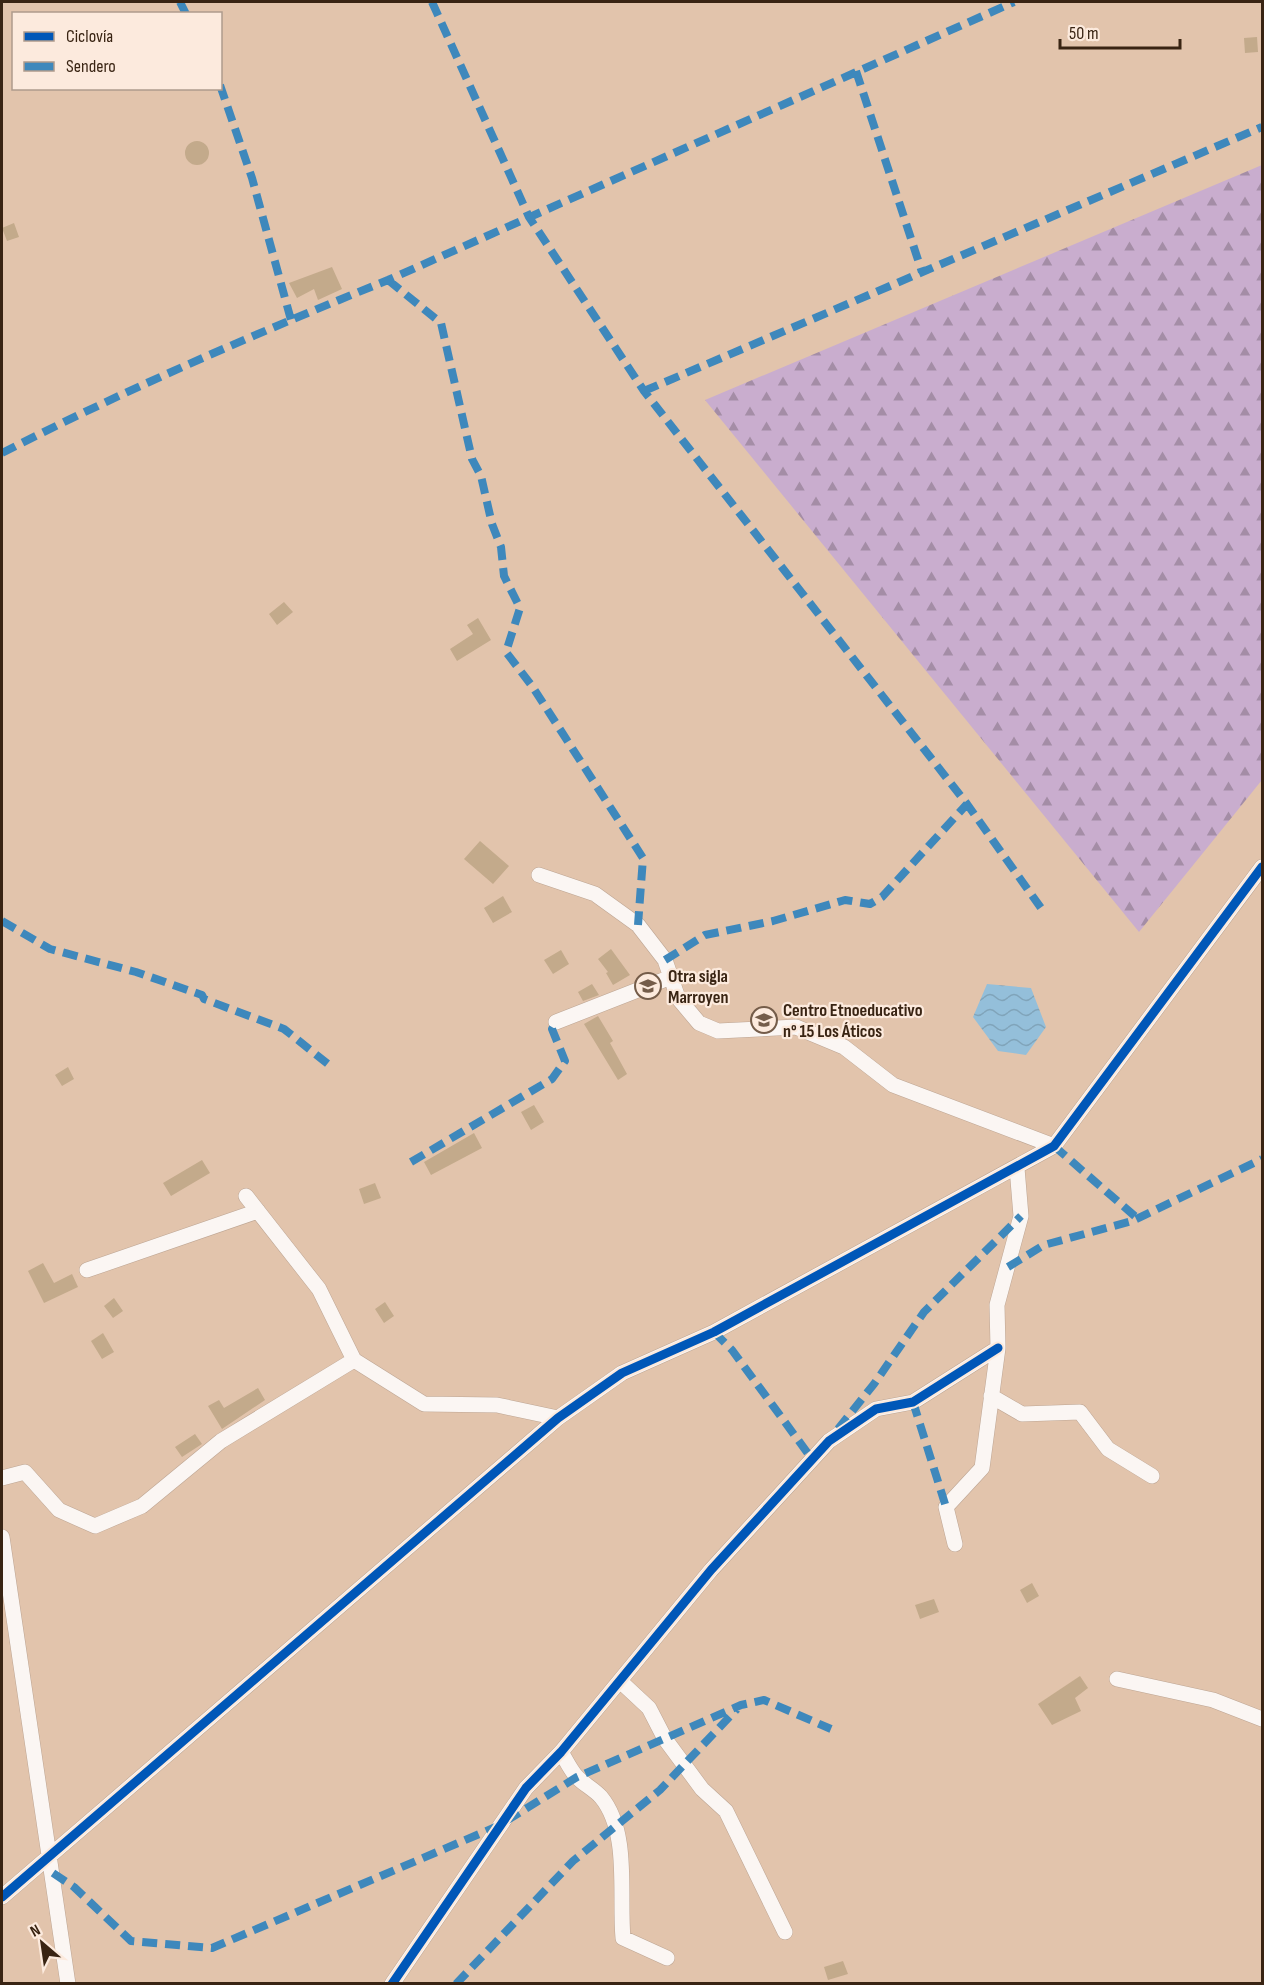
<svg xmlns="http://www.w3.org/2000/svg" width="1264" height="1985" font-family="'Sofia Sans Condensed',sans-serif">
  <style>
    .forest { fill: url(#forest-firs) }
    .water { fill: url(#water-waves) }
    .building { fill: #c3aa8b }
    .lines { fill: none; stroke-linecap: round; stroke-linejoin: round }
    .minor-casing { stroke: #bda593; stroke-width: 16 }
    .minor { stroke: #fbf6f3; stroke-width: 15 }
    .quiet { stroke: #3e88bc; stroke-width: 8; stroke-dasharray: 15 8; stroke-linecap: butt }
    .cycleway-casing { stroke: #fceadd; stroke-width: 13 }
    .cycleway { stroke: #0057b8; stroke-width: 9 }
    .labels { text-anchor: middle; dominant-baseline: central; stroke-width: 4.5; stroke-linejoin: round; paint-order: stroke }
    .poi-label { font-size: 18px; font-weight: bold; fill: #392413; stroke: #fceadd; text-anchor: start }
  </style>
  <defs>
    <pattern id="forest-firs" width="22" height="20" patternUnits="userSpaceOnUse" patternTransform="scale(1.5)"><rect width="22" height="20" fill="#c9adce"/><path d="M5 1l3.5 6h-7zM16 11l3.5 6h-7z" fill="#a48da6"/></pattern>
    <pattern id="water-waves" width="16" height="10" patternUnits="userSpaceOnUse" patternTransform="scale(1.5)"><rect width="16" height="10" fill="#94bfda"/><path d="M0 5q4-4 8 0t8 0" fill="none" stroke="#80a4ba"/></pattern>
  </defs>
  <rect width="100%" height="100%" fill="#e2c4ac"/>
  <path class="forest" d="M1262 165V780L1139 932 705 400Z"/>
  <path class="water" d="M987 984 1031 988 1046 1027 1026 1055 998 1051 973 1017Z"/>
  <path class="building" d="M1257 37 1258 52 1245 53 1244 38Z
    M185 153a12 12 0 1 1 24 0a12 12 0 1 1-24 0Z
    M14 223 19 237 7 241 2 228Z
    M332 267 342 289 318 300 314 289 297 298 289 283Z
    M284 602 293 612 277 625 269 614Z
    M478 618 491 640 457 661 450 649 473 634 467 625Z
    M480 841 509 866 493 884 464 859Z
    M503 896 512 912 493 923 484 908Z
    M611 949 630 975 613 985 606 973 608 972 598 959Z
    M561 950 569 964 553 974 544 960Z
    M592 984 599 995 583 1001 578 992Z
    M598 1016 613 1041 610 1043 627 1074 618 1080 584 1024Z
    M68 1067 74 1079 62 1086 55 1075Z
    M534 1105 544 1122 531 1130 521 1112Z
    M474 1133 482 1148 431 1175 424 1162Z
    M202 1160 210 1173 171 1196 163 1183Z
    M375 1183 381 1198 364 1204 359 1189Z
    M43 1263 54 1283 72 1274 78 1287 44 1303 28 1271Z
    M114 1298 123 1311 113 1318 104 1306Z
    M385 1302 394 1316 384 1323 375 1309Z
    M103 1333 114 1352 102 1359 91 1341Z
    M258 1388 265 1400 222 1429 208 1406 219 1400 224 1408Z
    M195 1434 202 1444 182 1457 175 1447Z
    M1032 1583 1039 1596 1027 1603 1020 1590Z
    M934 1599 939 1612 920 1619 915 1605Z
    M1080 1676 1088 1688 1075 1698 1081 1711 1052 1725 1038 1704Z
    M843 1961 848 1974 828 1980 824 1967Z"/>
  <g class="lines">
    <defs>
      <path id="minor" d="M539 875 595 894 638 925 665 960 678 998 699 1023 718 1031 796 1027 844 1047 893 1085 1054 1146
        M556 1022 671 977
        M246 1196 319 1289 354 1360 424 1404 497 1405 558 1418
        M87 1270 258 1211
        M991 1396 1022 1414 1080 1412 1108 1449 1152 1476
        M2 1478 25 1472 59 1510 95 1526 142 1506 221 1441 354 1360
        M2 1537 68 1984
        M955 1544 946 1507 982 1468 998 1348 997 1305 1021 1216 1017 1168
        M1117 1679 1213 1700 1262 1719
        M620 1681 649 1708 665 1739 702 1789 726 1811 785 1932
        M561 1752C566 1760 570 1769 576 1776 583 1784 594 1789 601 1797 630 1832 619 1895 623 1938L667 1958
        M2 1897 558 1418 622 1373 714 1332 1054 1146 1262 867
        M392 1984 526 1788 561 1752 711 1570 829 1441 876 1409 913 1402 998 1348"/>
    </defs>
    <use href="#minor" class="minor-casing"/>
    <use href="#minor" class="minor"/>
    <path class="quiet" d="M180 2 186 14
      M432 2 529 217 644 391 967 804 1041 908
      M856 71 922 272
      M220 85 252 178 291 320
      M388 280 441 323 472 459 481 476 492 524 501 547 504 576 520 608 506 652 532 686 643 858 638 925
      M644 391 1262 127
      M2 453C127 389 257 333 388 280L1014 2
      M2 921 50 949 136 972 202 995 204 999 284 1029 328 1064
      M665 960 705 935 773 921 845 900 870 904 882 897 967 804
      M1054 1146 1137 1218
      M411 1162 552 1079 565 1061 552 1029 556 1022
      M1008 1267 1044 1245 1132 1221 1262 1159
      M714 1332 732 1350 812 1459
      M913 1402 946 1507
      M838 1429 874 1384 924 1312 1021 1216
      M53 1873 74 1887 131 1941 212 1948 498 1826 577 1777 741 1705 764 1700 831 1729
      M456 1984 573 1861 660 1790 737 1709"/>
    <defs>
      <path id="cycleway" d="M2 1897 558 1418 622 1373 714 1332 1054 1146 1262 867
        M392 1984 526 1788 561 1752 711 1570 829 1441 876 1409 913 1402 998 1348"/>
    </defs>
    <use href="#cycleway" class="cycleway-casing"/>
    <use href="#cycleway" class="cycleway"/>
  </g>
  <defs>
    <symbol id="school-ring" viewBox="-11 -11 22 22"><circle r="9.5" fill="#fceadd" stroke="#745c49" stroke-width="1.5"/><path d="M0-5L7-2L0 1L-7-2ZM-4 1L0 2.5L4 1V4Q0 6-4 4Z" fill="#745c49"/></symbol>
  </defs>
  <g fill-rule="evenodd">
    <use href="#school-ring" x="633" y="971" width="30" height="30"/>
    <use href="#school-ring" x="749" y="1005" width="30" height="30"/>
  </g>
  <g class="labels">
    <g class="poi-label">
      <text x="668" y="976">Otra sigla<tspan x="668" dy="21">Marroyen</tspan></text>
      <text x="783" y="1010">Centro Etnoeducativo<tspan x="783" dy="21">n° 15 Los Áticos</tspan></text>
    </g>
  </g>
  <rect width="1264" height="1985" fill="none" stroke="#392413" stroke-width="6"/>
  <rect x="12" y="12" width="210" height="78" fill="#fceadd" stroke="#ae9b8c" stroke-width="1.5"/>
  <rect x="24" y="32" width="30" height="9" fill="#0057b8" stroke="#ae9b8c" stroke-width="1.5"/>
  <text x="66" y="42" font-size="18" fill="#392413">Ciclovía</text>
  <rect x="24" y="62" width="30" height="9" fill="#3e88bc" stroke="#ae9b8c" stroke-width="1.5"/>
  <text x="66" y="72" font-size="18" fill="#392413">Sendero</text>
  <g transform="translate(42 1943) rotate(331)" stroke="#fceadd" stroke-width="4.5" paint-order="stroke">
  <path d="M0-4.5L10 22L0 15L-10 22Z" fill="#392413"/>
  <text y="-9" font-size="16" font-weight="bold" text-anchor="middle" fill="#392413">N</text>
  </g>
  <path d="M1060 39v9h120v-9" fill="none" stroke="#392413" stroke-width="3"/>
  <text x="1069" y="39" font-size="18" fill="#392413" stroke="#fceadd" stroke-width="4.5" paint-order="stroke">50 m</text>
</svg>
